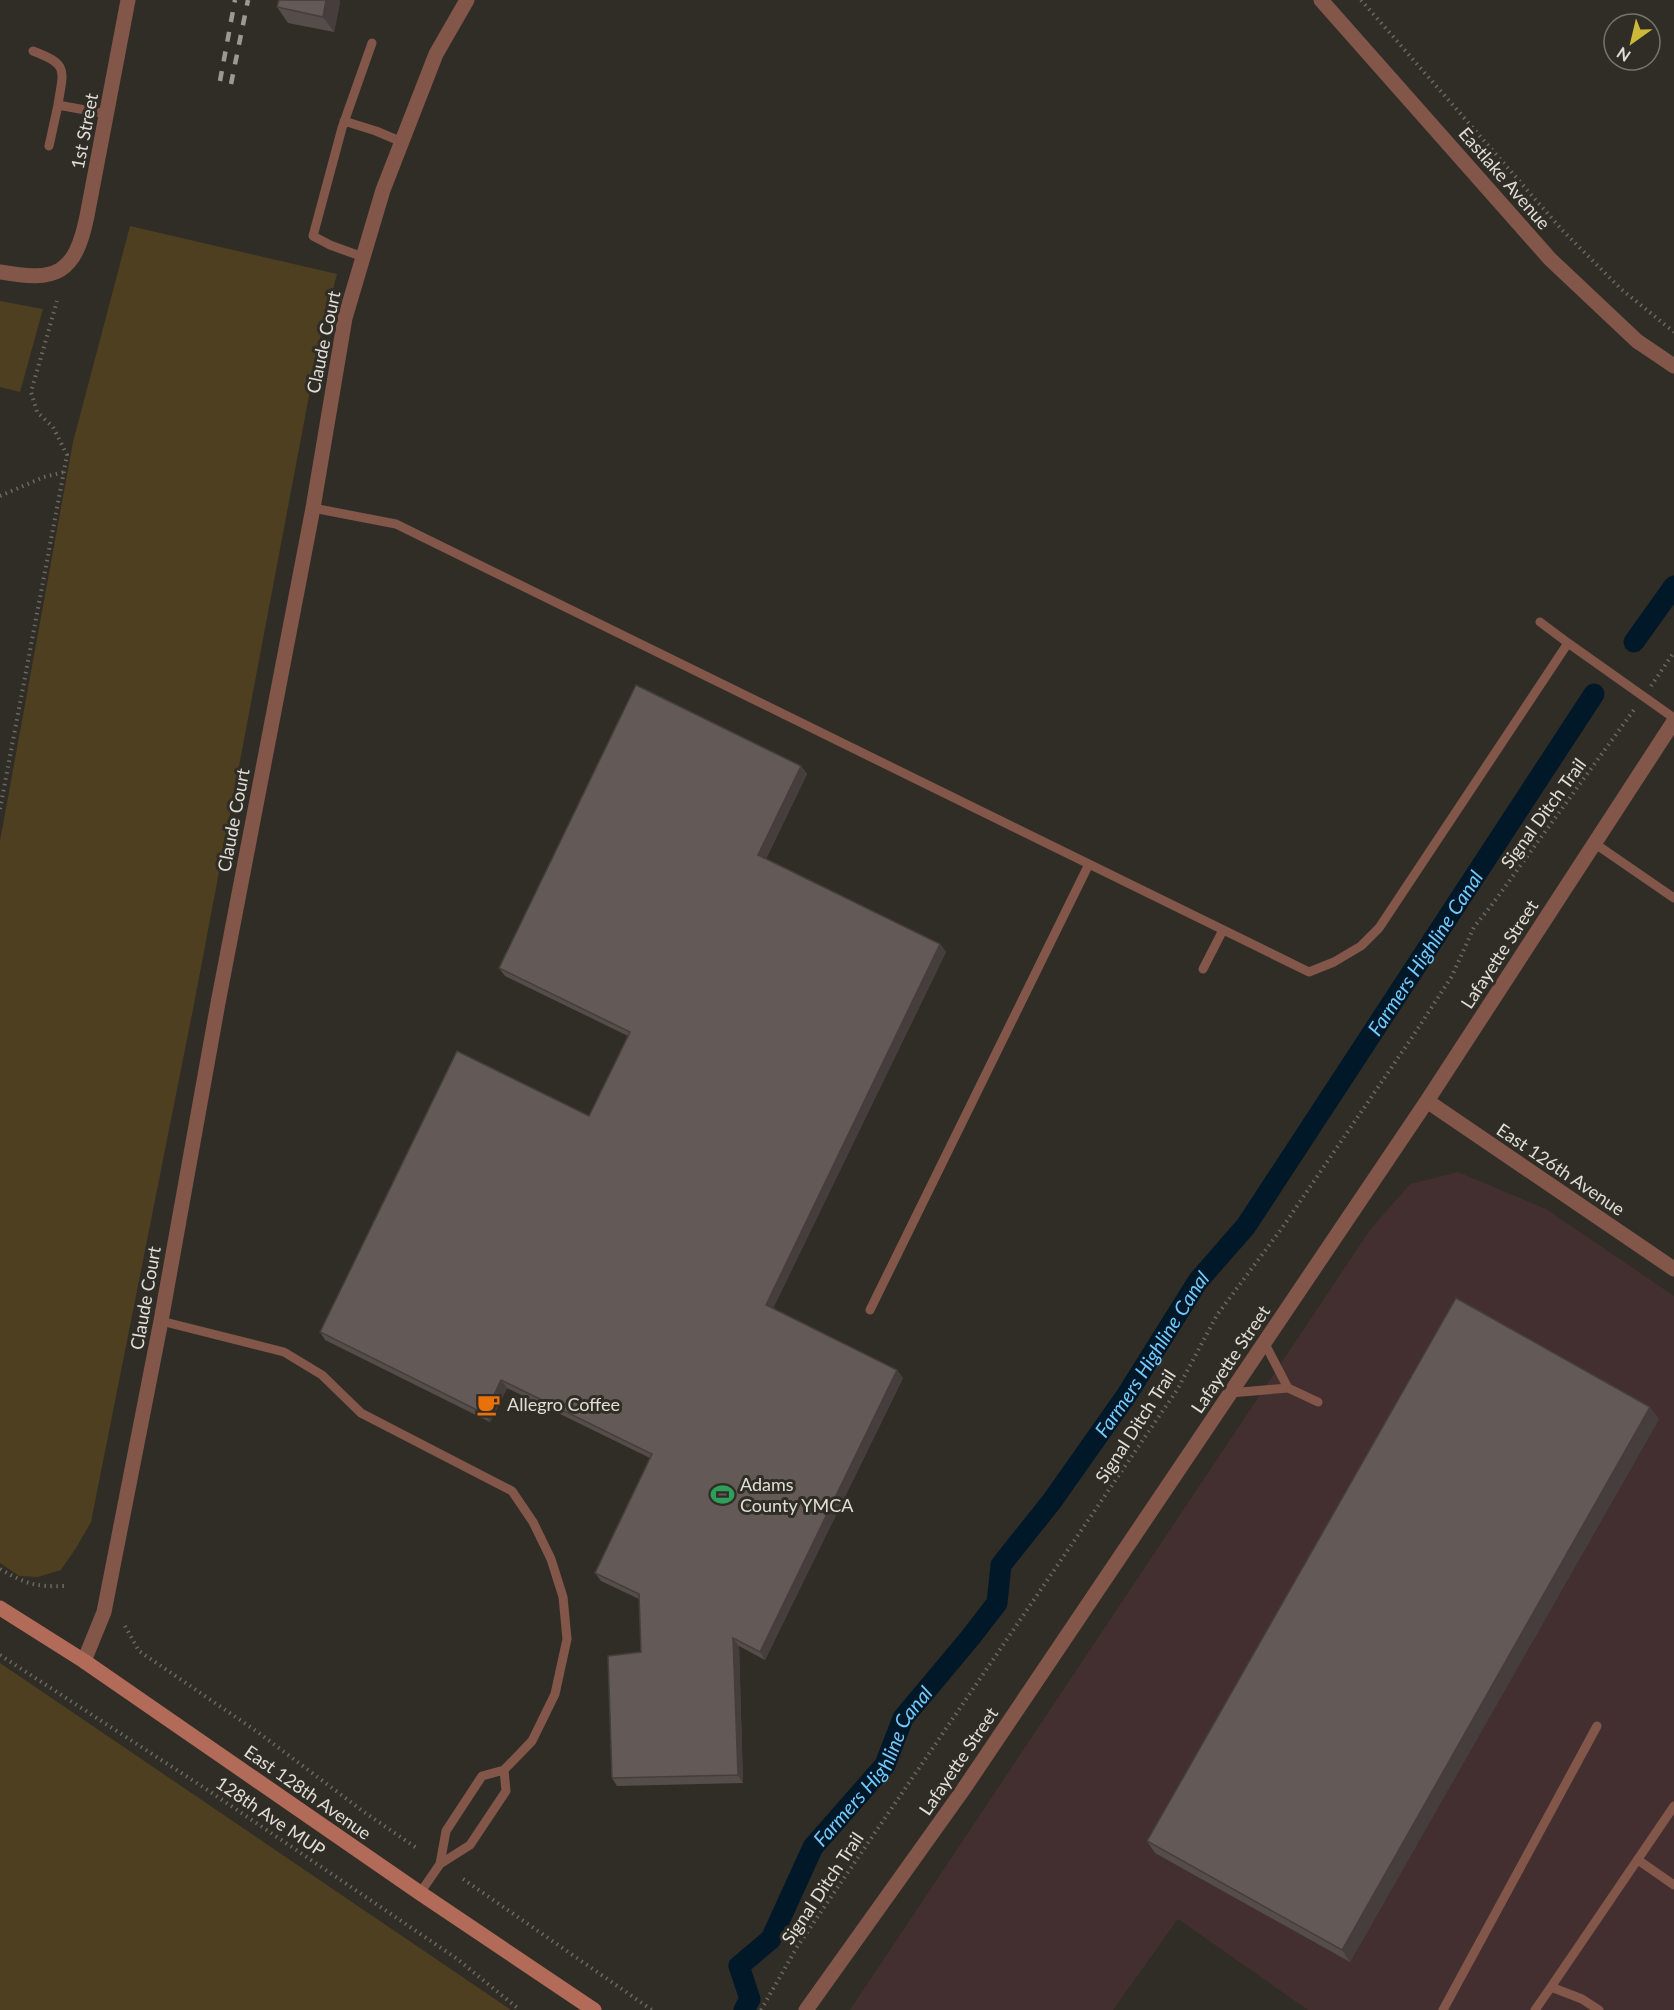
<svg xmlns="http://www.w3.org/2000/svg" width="1674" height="2010" font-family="Lato,sans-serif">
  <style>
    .industrial { fill: #432f2f }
    .green { fill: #4d3f20 }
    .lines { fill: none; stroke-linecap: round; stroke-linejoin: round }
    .canal { stroke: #001828; stroke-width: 21 }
    .path { stroke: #6b6962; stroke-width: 4; stroke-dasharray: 1.5 4.5; stroke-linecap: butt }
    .service { stroke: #83564a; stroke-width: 9 }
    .minor { stroke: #83564a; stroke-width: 15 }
    .tertiary { stroke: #83564a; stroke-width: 15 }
    .secondary { stroke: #b26b59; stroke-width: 15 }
    .rail { stroke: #9b9993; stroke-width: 4.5; stroke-dasharray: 10 10; stroke-linecap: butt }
    .wall { fill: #554d4a }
    .shaded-wall { fill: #453e3c }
    .building { fill: #635956; stroke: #453e3c; stroke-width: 1.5 }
    .labels { text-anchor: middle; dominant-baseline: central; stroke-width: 6; stroke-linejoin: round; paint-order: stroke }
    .street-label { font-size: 18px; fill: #e0ded9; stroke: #302d26 }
    .poi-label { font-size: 18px; fill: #e0ded9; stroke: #302d26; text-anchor: start }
    .water-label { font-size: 20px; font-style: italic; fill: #72cafd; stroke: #302d26 }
  </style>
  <rect width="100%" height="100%" fill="#302d26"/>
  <path class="industrial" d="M1458 1172 1546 1209 1674 1296V2010H1308L1178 1919 1113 2010H850L1370 1230 1410 1184Z"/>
  <path class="green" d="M130 226 337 274 319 343 195 999 91 1522 76 1548 61 1570 38 1577 19 1576 0 1563V841L73 442Z
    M0 301 43 309 20 392 0 387Z
    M0 1663 511 2010H0Z"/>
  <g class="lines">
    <g class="canal">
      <path d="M1634 642 1674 586"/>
      <path id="s1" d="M744 2010 750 1999 739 1966 771 1939 813 1847 885 1765 903 1718 970 1638 997 1603 1001 1565 1052 1501 1126 1396 1198 1281 1246 1226 1594 694"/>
    </g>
    <path class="path" d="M1361 0 1563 231 1621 289 1674 332
      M0 496 44 477 64 472
      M1651 686 1674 652
      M0 809 67 455 53 427 37 412 31 392 57 301
      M0 1569C26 1584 35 1587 65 1586
      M125 1626 139 1651 259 1733 364 1812 418 1849
      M0 1655 206 1789 456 1958 520 2010
      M463 1879 652 2010
      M761 2010 797 1947 1177 1390 1217 1315 1282 1228 1413 1036 1452 976 1474 927 1491 906 1636 707"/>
    <path class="service" d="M33 51C70 65 63 70 58 105
      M344 121 376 131 402 142
      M49 146 58 105 107 114
      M363 257 330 245 313 236 342 128 372 43
      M313 508 396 524 1309 972 1334 962 1361 946 1379 928 1568 643 1674 718
      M1540 622 1568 643
      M1594 843 1674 898
      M1203 969 1223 930
      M870 1310 1089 864
      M161 1321 284 1352 322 1375 361 1413 512 1491 533 1522 551 1559 563 1597 567 1639 555 1694 532 1741 504 1770 482 1776 446 1831 440 1864
      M1264 1342 1288 1388
      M1230 1393 1288 1388 1318 1402
      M1638 1860 1674 1885
      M420 1893 440 1864 470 1845 506 1791 504 1770
      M1551 1987 1674 1806
      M1443 2010 1597 1726
      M1535 2010 1551 1987 1582 1999 1599 2010"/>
    <path class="minor" d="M0 272C56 282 75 275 87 216L128 0"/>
    <path class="tertiary" d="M1321 0 1550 259 1637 341 1674 366
      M1427 1101 1674 1269
      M84 1661 104 1612 161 1321 218 1003 313 508 345 318 383 190 436 54 467 0
      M806 2010 963 1790 1427 1101 1674 721"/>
    <path class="secondary" d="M0 1608 84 1661 420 1893 594 2010"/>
    <path class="rail" d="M220 81 235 0
      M231 84 248 0"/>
  </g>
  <path class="wall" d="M279 0H339L340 2 334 32 288 23 277 7Z
    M801 766 807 774 766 859 940 944 946 952 773 1308 897 1370 903 1378 765 1660 739 1646 743 1783 617 1786 612 1778 641 1652 639 1599 601 1581 595 1573 650 1458 507 1388 490 1422 325 1340 320 1332 589 1116 628 1036 505 976 499 968Z
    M1659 1419 1350 1962 1155 1853 1147 1841Z"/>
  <path class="shaded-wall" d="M326 0H339L340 2 334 32 323 17Z
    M801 766 807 774 764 863 758 855Z
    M940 944 946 952 771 1313 766 1305Z
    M897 1370 903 1378 765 1660 760 1652Z
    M501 1380 507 1388 490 1422 485 1414Z
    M1650 1407 1659 1419 1350 1962 1342 1950Z
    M733 1638 739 1646 743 1783 738 1775Z"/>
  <path class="building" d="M279 0H326L323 17 277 7Z
    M636 685 801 766 758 855 940 944 766 1305 897 1370 760 1652 733 1638 738 1775 612 1778 608 1656 641 1652 639 1594 595 1573 652 1454 501 1380 485 1414 320 1332 457 1051 589 1116 630 1032 499 968Z
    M1456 1298 1650 1407 1342 1950 1147 1841Z"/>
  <defs>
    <symbol id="cafe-bare" viewBox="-9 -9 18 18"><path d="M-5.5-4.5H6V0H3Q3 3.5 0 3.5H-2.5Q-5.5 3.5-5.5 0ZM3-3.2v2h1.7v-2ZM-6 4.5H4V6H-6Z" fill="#e8710a" stroke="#302d26" stroke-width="2.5" paint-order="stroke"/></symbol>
    <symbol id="stadium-bare" viewBox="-9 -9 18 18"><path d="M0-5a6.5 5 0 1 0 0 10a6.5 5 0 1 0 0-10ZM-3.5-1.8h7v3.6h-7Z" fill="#2e9e5b" stroke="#302d26" stroke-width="2.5" paint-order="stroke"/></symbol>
  </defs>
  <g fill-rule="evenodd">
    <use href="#cafe-bare" x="472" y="1388" width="33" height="33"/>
    <use href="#stadium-bare" x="706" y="1478" width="33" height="33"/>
  </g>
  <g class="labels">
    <g class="street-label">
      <text transform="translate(84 131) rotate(-79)">1st Street</text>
      <text transform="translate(1505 178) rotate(49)">Eastlake Avenue</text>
      <text transform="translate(323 342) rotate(-78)">Claude Court</text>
      <text transform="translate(1543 813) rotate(-54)">Signal Ditch Trail</text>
      <text transform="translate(233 820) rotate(-79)">Claude Court</text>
      <text transform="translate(1499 954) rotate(-57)">Lafayette Street</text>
      <text transform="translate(1561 1169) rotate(34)">East 126th Avenue</text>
      <text transform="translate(145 1298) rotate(-80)">Claude Court</text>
      <text transform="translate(1230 1359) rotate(-56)">Lafayette Street</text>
      <text transform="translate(1135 1426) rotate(-57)">Signal Ditch Trail</text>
      <text transform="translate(958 1761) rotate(-56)">Lafayette Street</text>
      <text transform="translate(308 1792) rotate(35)">East 128th Avenue</text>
      <text transform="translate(271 1816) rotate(34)">128th Ave MUP</text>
      <text transform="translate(822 1888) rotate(-56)">Signal Ditch Trail</text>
    </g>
    <g class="poi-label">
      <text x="507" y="1404">Allegro Coffee</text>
      <text x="740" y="1484">Adams<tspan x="740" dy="21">County YMCA</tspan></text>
    </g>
    <g class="water-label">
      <text stroke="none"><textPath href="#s1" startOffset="1282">Farmers Highline Canal</textPath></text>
      <text stroke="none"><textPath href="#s1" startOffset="796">Farmers Highline Canal</textPath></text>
      <text stroke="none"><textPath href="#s1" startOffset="292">Farmers Highline Canal</textPath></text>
    </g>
  </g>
  <g transform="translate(1632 42) rotate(214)"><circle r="28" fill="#302d26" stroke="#76746e" stroke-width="1.5"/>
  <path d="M0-4.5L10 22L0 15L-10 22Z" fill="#ceb837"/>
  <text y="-9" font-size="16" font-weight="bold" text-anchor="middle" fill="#e0ded9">N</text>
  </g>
</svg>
